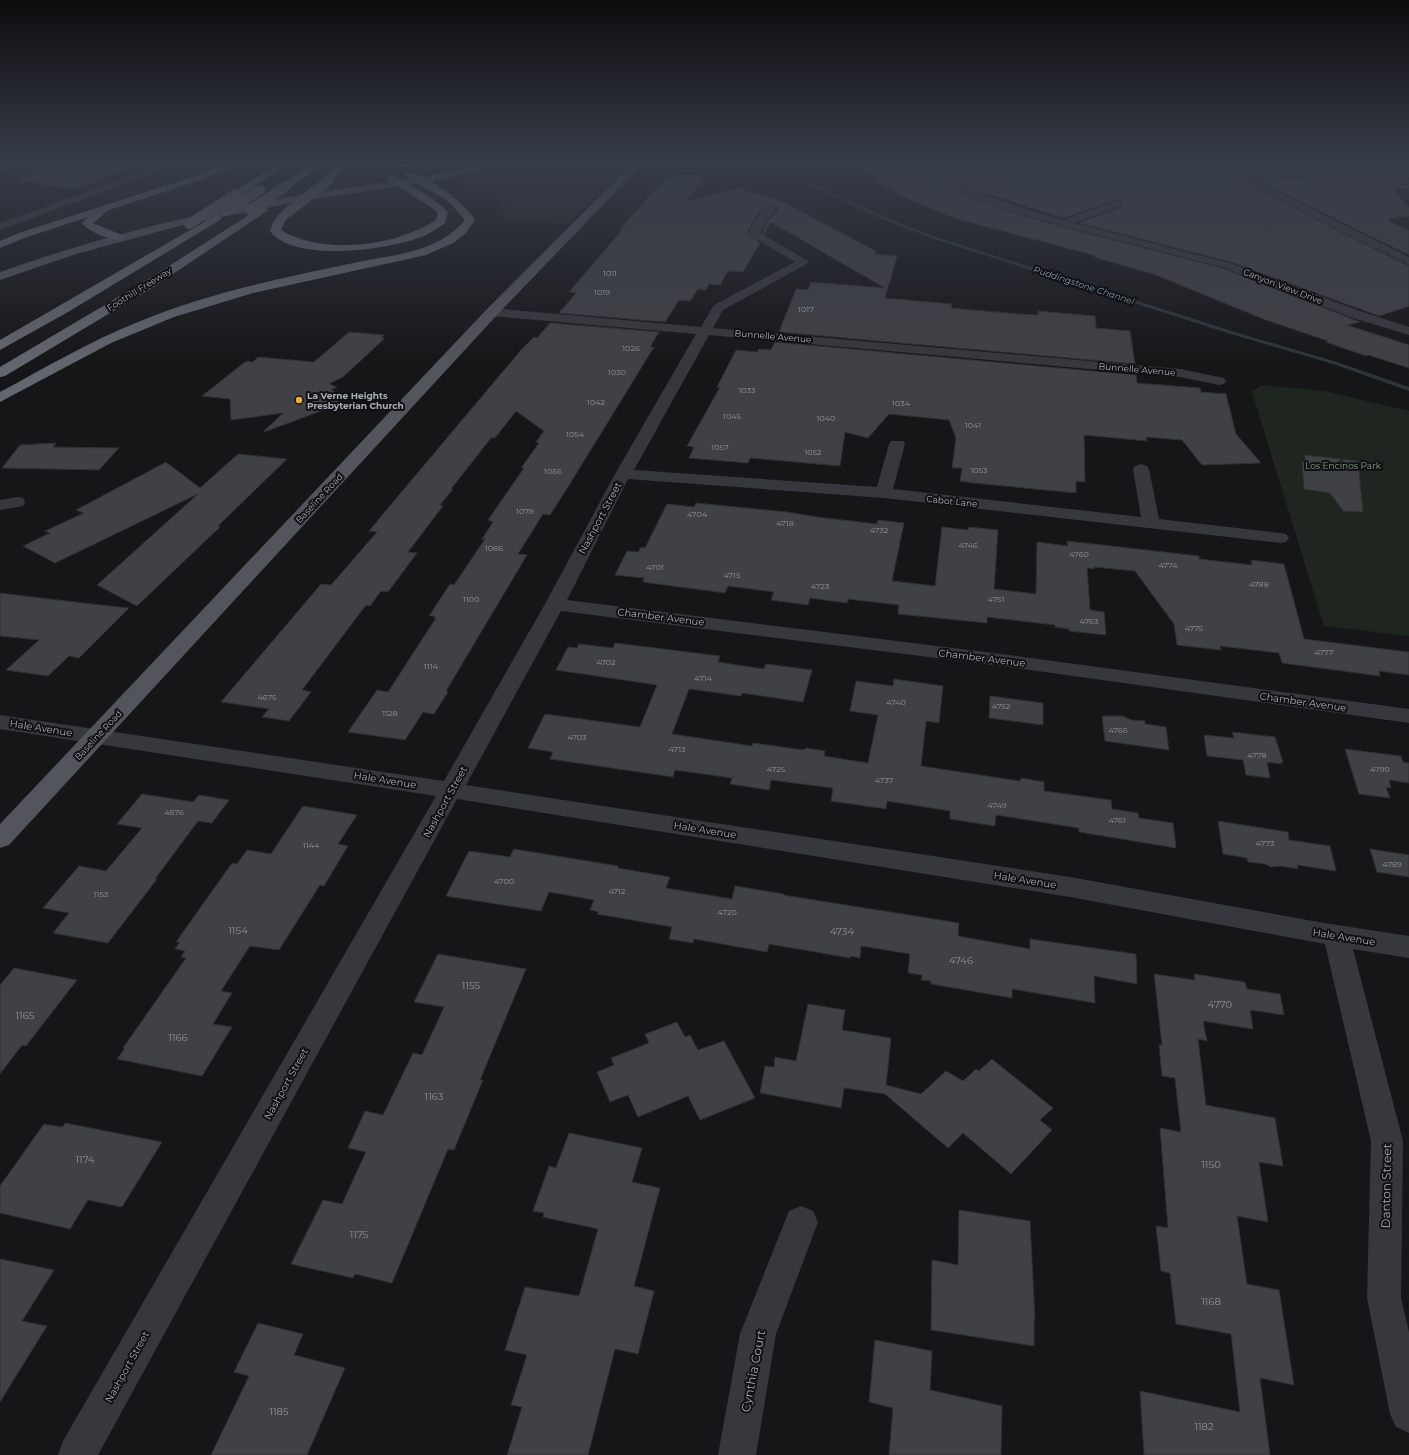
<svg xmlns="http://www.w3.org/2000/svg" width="1409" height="1455" font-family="Montserrat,sans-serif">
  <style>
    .built { fill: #222225 }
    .green { fill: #1e261f }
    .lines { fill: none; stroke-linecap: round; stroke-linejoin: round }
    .stream { fill: #2c353c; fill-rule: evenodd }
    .building { fill: #404145; stroke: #303034 }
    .street { fill: #37383d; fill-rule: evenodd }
    .primary { fill: #53555c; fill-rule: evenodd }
    .highway { fill: #63666e; fill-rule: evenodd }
    .highway-bridge { stroke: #63666e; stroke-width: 10 }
    .poi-dot { fill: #f2b134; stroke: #111113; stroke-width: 1.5 }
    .labels { text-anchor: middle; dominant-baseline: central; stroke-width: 4; stroke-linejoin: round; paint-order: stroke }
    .number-label { font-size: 8px; fill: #8e929b }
    .far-water-label { font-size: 9px; font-style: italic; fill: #7f9bb3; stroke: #111113 }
    .far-street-label { font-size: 9px; fill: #a8adb8; stroke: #111113 }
    .far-poi-label { font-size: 9px; font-weight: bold; fill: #a8adb8; stroke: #111113; text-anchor: start }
    .far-park-label { font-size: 9px; fill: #7fa381; stroke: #111113 }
    .street-label { font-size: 10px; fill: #a8adb8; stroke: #111113 }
    .near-number-label { font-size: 10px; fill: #8e929b }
    .near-street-label { font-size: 12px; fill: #a8adb8; stroke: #111113 }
  </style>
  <rect width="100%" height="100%" fill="#161618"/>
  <path class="built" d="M431 160H634L569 224 503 220 504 210 496 200 457 180Z
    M661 160H737L771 178 652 171Z"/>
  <path class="green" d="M1262 385 1324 391 1409 411V636L1324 626 1252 392Z"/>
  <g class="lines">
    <path class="stream" d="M765 160H770L814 184 884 217 936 237 1235 332 1337 362 1409 387V391L1333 364 1231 334 934 239 882 219 812 186Z"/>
  </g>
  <path class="building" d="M71 160H145L146 163 74 189 15 180 23 178 20 176Z
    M843 160H902L972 198 1005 210 1059 226 1222 268 1360 322 1347 325 1409 345V368L1368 355 1366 356 1326 342 1328 341 1266 320 1156 275 1094 257 1097 256 961 220 917 203 872 179 878 178Z
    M918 160H1011L1101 167 1099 160H1130L1131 162 1208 160 1230 177 1409 266V306L1379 316 1231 262 1079 223 1122 207 1123 203 1121 200 1112 201 1063 218 982 192Z
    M1223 160H1402L1409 168V172L1352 168 1236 169Z
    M679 174 705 176 686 202 738 188 781 201 876 251 874 254 897 256 885 298 952 304 951 308 1019 314 1038 315V311L1095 316 1096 328 1130 331 1135 364 779 332 796 289 808 290 811 282 885 288 771 222 764 234 762 232 768 221 778 211V209L773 206 757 215 747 233 760 243 743 272 728 271 720 285 709 284 706 290 698 289 690 301 679 300 665 322 559 313 576 293 569 292 623 229 621 228 636 211 667 177 676 178Z
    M1352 176 1409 180V189L1393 188 1409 208V216L1388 218 1391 219 1387 220 1409 231V255L1253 178Z
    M550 323 659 332 650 347H654L568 487 550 515 543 514 518 554 527 555 446 691 448 692 434 714 423 712 405 740 348 732 377 690 388 692 436 618H434L435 616H429L450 584 454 585 485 539H482L493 522 488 520 524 468H521L539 443 536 442 544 431 516 411 495 438H491L451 489H453L440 505 443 506 408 552 417 553 388 592 381 591 370 606 366 605 302 690 311 692 289 721 262 717 269 709 221 702 321 584 331 585 377 532 369 531 399 495 521 350 534 337 537 338Z
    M349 332 384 335 381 338H385L343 377 329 384 337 387 331 390 347 398 339 401 343 403 264 432V431L283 413 231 420 230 399 202 396 246 361 253 362 258 357 314 362Z
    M775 342 1136 375 1137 383 1200 388 1201 392 1226 394 1236 434 1261 463 1202 465 1182 440 1146 437 1147 441 1084 435 1085 482 1076 481V493L973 483 960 481 962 468H952L956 438 949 420 889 414 868 438 845 432 840 466 750 458 748 463 689 458 694 447 687 446 720 387H717L736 350 757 352 759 349 771 350Z
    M56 443 53 447 119 448 99 470 2 468 20 445Z
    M238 454 287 459 218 526 220 527 137 606 97 585 198 494 55 563 23 546 50 533 45 531 84 513 76 510 166 462 200 488Z
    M1305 455 1358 461 1363 512 1343 511 1330 493 1304 489 1302 462H1305Z
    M696 503 787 512 817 517 877 524 878 520 904 523 892 581 935 586 942 527 968 530 969 527 998 530 994 589 1036 594 1037 542 1068 546 1067 541 1199 556V559L1252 565 1251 560 1284 564 1304 639 1409 652V675L1379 671 1380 676 1282 663 1279 653 1220 646 1221 650 1177 645 1174 624 1135 571 1094 567V569L1087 568 1090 610 1104 612 1106 635 1069 631V629L1055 627V625L987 617V623L898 614 899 605 848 599 847 603 810 598 808 605 771 600 774 592 728 586 725 593 643 582 644 578 615 575 627 551 638 552 641 547 645 548 667 504 694 507Z
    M0 593 83 603 129 608 79 658 69 656 48 676 6 670 39 640 0 636Z
    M615 643 720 656 718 662 764 669 766 664 812 670 803 702 742 693 741 696 689 689 672 734 752 746 753 743 804 750 806 748 825 751 824 756 868 763 878 715 850 711 856 681 893 686 894 679 943 686 939 723 926 721 921 766 1020 781 1021 778 1044 782V791L1111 800 1112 809 1138 813 1139 818 1173 823 1176 848 1079 832V828L996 815 995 826 950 819V811L887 801 886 809 831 801 833 788 771 780 769 790 730 784 732 778 675 770 673 777 550 759 553 752 528 748 545 714 640 727 657 685 556 670 568 647 577 648 579 644 613 648Z
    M990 696 1043 703V725L989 718Z
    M1102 716H1123L1131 720 1145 721V724L1166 727 1169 750 1105 741Z
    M1232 732 1275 737 1283 762H1281L1282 764 1267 762 1270 778 1246 775 1243 760 1207 756 1204 735 1234 738Z
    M1345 749 1401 756 1403 762 1409 763V783L1389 780 1391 788 1386 787 1390 798 1359 794Z
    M142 794 193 802 199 795 229 800 212 823 198 821 155 879H157L108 943 53 933 69 913 43 908 79 866 106 871 142 828 117 824Z
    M303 806 357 815 338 844 348 846 324 886 320 885 279 950 250 946 221 991 232 993 213 1024 232 1027 202 1076 117 1059 125 1048H123L186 958 181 957 185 951 175 949 180 942H176L232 863 237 864 247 850 271 854Z
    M1218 821 1288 832 1289 840 1330 846 1336 871 1297 865 1298 869 1281 866 1271 867 1265 864 1248 862 1247 858 1223 854Z
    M514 849 618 866V868L670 877 666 888 732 899 735 886 784 894 783 895 959 923 958 936 1030 949V939L1136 954 1137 984 1094 976 1095 1003 1012 989V998L931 984V981L921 980 922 975 908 973 910 954 861 946 860 958 850 956V958L769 944 767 952 694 939 693 943 669 939 672 927 597 914 599 912 590 910 594 900 549 892 541 911 446 896 469 851 510 857Z
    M1370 849 1409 855V877L1377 872Z
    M438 954 526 969 480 1080H483L454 1150 448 1149 392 1283 355 1274 353 1278 291 1264 323 1200 342 1204 366 1152 348 1148 365 1111 383 1115 413 1053 422 1055 444 1007 414 1002Z
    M14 968 77 980 26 1046 22 1045 0 1074V985Z
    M1154 974 1195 980 1194 974 1245 982 1247 989 1280 994 1284 1015 1250 1010 1253 1029 1203 1021 1207 1041 1198 1039 1206 1105 1275 1118 1283 1166 1259 1162 1268 1222 1237 1216 1247 1284 1279 1290 1294 1385 1260 1378 1270 1455H1144L1140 1391 1240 1412 1231 1334 1176 1324 1170 1273 1161 1271 1156 1226 1168 1228 1160 1128 1181 1132 1175 1078 1162 1076 1159 1045H1162Z
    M808 1004 845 1010 842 1030 891 1038 886 1085 921 1094 946 1071 963 1081 976 1069 979 1071 992 1059 1053 1108 1040 1120 1052 1130 1011 1174 963 1133 948 1148 885 1094 844 1088 841 1108 760 1093 765 1066 774 1067 775 1057 796 1061Z
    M677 1022 685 1037 690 1035 698 1050 724 1041 755 1098 700 1120 688 1096 638 1117 628 1095 610 1102 597 1072 614 1065 611 1058 649 1043 645 1034Z
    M65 1123 162 1142 122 1207 88 1200 70 1229 0 1213V1186L44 1124 63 1127Z
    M569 1133 642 1148 632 1182 660 1188 634 1286 654 1291 638 1354 615 1349 588 1455H507L522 1407 511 1405 527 1355 505 1350 525 1287 579 1296 598 1229 543 1217 544 1213 533 1211 549 1166 556 1168Z
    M959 1210 1030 1221 1035 1320H1034V1346L931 1330 932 1260 958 1265Z
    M0 1259 54 1270 22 1321 47 1326 0 1402Z
    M258 1323 303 1334 294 1355 345 1368 307 1455H211L249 1376 234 1372Z
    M875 1340 932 1351 930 1390 1002 1406 1001 1455H889L893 1408 869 1402Z"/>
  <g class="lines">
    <path class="street" d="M18 160H33L0 172V166Z
      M175 160H189L0 230V223Z
      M903 160H915L981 193 1013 205 1063 220 1113 202H1121L1122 204 1121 206 1074 223 1230 263 1363 312 1409 327V335L1353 318 1222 267 1059 225 1005 209 973 197Z
      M1209 160H1220L1236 171 1352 169 1409 173V179L1352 175 1247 177 1409 257V265L1231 176Z
      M772 207 777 210 767 220 760 233 810 262 723 310 713 328 1180 369 1224 378 1226 381 1224 384 1219 385 1180 377 709 335 634 470 877 487 889 444 891 441H903L905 444 893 489 1141 517 1133 469 1135 466 1141 464 1147 466 1149 469 1159 519 1280 533 1286 534 1289 538 1286 542 1280 543 884 498 628 479 567 600 1001 654 1409 709V723L1001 666 561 611 466 785 1070 877 1324 923 1409 936V958L1353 949 1403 1141 1401 1298 1409 1332V1433L1396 1427 1390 1414 1367 1298 1371 1141 1325 944 1070 897 457 799 98 1455H58L63 1441 436 796 0 729V715L444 781 545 604 615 474 696 334 492 316 486 312 492 308 701 327 714 305 795 262 748 234 758 216Z
      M17 497 23 498 25 502 23 506 0 510V500Z
      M801 1206 813 1211 818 1222 776 1334 756 1455H718L740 1334 789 1211Z"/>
    <path class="primary" d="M503 160H519L517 162 433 181 295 202 183 225 76 254 0 280V272C96 238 194 213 295 196 364 184 435 178 503 160Z
      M636 160H646L497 315 9 845 0 848V824L487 309Z"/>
    <path class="highway" d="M237 160H251L204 179 109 210 93 223 122 235 124 237 122 239C113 242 87 231 82 223L88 217 27 237 0 248V241L19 233 198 175Z
      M282 160H294L240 196H232L231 194Z
      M317 160H328L290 188H282L281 186 282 184Z
      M337 160H347L332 182H326L324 180Z
      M390 160 426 163 458 161 463 164 458 167C441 168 403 173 390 160Z
      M409 172C431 178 463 201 475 220L465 234 453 243 426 255 253 293 174 317 111 343 0 402V392C45 368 90 341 138 322 210 292 287 277 363 261 400 254 439 251 465 220L448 201 406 177 404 175Z
      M391 175C402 178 441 203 448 212L445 223C437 228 430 234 421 237 388 250 293 263 270 231 273 222 278 211 288 209L293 212 285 221 281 230C323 256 396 246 436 220L438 213 431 207 388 180 386 178 388 176Z
      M263 206 268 209 267 211 155 286 5 376 0 377V367L147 280Z
      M216 215 220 216 221 218 220 220 68 312 0 350V340Z"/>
    <path class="highway-bridge" d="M250 210 286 186
      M227 211 260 190
      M288 212 329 180
      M189 224 236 194"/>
  </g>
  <linearGradient id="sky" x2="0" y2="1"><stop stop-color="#0c0c0d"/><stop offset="0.44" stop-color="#363c48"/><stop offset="1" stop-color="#363c48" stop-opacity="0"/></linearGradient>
  <rect width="1409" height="364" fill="url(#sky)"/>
  <circle class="poi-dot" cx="299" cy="400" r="4"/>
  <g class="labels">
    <g class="number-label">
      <text x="610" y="273">1011</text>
      <text x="602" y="292">1019</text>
      <text x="806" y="309">1017</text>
      <text x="631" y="348">1026</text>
      <text x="617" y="372">1030</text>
      <text x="747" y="390">1033</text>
      <text x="596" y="402">1042</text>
      <text x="901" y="403">1034</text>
      <text x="732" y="416">1045</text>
      <text x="826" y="418">1040</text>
      <text x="973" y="425">1041</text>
      <text x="575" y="434">1054</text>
      <text x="720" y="447">1057</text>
      <text x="813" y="452">1052</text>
      <text x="979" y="470">1053</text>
      <text x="553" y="471">1066</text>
      <text x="525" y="511">1078</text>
      <text x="697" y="514">4704</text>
      <text x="785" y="523">4718</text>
      <text x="879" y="530">4732</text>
      <text x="968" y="545">4746</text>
      <text x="494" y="548">1086</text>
      <text x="1079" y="554">4760</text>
      <text x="1168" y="565">4774</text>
      <text x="655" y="567">4701</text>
      <text x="732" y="575">4715</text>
      <text x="1259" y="584">4788</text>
      <text x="820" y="586">4723</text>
      <text x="471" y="599">1100</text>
      <text x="996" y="599">4751</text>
      <text x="1089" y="621">4763</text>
      <text x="1194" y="628">4775</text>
      <text x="1324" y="652">4777</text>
      <text x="606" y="662">4702</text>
      <text x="431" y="666">1114</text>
      <text x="703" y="678">4714</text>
      <text x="267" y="697">4675</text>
      <text x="896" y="702">4740</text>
      <text x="1001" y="706">4752</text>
      <text x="390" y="713">1128</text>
      <text x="1118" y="730">4766</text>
      <text x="577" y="737">4703</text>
      <text x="677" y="749">4713</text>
      <text x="1257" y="755">4778</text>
      <text x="776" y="769">4725</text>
      <text x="1380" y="769">4790</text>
      <text x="884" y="780">4737</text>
      <text x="997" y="805">4749</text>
      <text x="174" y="812">4676</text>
      <text x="1117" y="820">4761</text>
      <text x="1265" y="843">4773</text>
      <text x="311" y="845">1144</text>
      <text x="1392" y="864">4789</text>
      <text x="504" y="881">4700</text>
      <text x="617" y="891">4712</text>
      <text x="101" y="894">1153</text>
      <text x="727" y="912">4720</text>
    </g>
    <g class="far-water-label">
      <text transform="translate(1084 285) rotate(18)">Puddingstone Channel</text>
    </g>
    <g class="far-street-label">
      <text transform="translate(1283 286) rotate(21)">Canyon View Drive</text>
      <text transform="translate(139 289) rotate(-32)">Foothill Freeway</text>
      <text transform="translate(773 336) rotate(5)">Bunnelle Avenue</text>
      <text transform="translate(1137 369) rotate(5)">Bunnelle Avenue</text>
      <text transform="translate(319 498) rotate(-47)">Baseline Road</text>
      <text transform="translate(952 501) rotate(6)">Cabot Lane</text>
      <text transform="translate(98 735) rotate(-47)">Baseline Road</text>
    </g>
    <g class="far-poi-label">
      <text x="307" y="395">La Verne Heights<tspan x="307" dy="10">Presbyterian Church</tspan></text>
    </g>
    <g class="far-park-label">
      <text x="1343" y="465">Los Encinos Park</text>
    </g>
    <g class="street-label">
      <text transform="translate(600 518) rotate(-62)">Nashport Street</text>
      <text transform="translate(661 617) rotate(7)">Chamber Avenue</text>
      <text transform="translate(982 658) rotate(7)">Chamber Avenue</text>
      <text transform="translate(1303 702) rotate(8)">Chamber Avenue</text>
      <text transform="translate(41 728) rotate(9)">Hale Avenue</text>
      <text transform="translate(385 780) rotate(9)">Hale Avenue</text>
      <text transform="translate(445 802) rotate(-61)">Nashport Street</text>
      <text transform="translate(705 830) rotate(9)">Hale Avenue</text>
      <text transform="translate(1025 880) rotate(9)">Hale Avenue</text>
      <text transform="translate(1344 937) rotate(9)">Hale Avenue</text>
      <text transform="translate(286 1084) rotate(-61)">Nashport Street</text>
      <text transform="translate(127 1367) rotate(-61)">Nashport Street</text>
    </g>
    <g class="near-number-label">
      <text x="238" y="930">1154</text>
      <text x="842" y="931">4734</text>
      <text x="961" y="960">4746</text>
      <text x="471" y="985">1155</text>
      <text x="1220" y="1004">4770</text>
      <text x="25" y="1015">1165</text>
      <text x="178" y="1037">1166</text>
      <text x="434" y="1096">1163</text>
      <text x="85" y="1159">1174</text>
      <text x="1211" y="1164">1150</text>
      <text x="359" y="1234">1175</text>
      <text x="1211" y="1301">1168</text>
      <text x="279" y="1411">1185</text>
      <text x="1204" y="1426">1182</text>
    </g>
    <g class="near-street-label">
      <text transform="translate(1386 1186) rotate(-89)">Danton Street</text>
      <text transform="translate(753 1371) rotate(-79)">Cynthia Court</text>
    </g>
  </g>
</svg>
